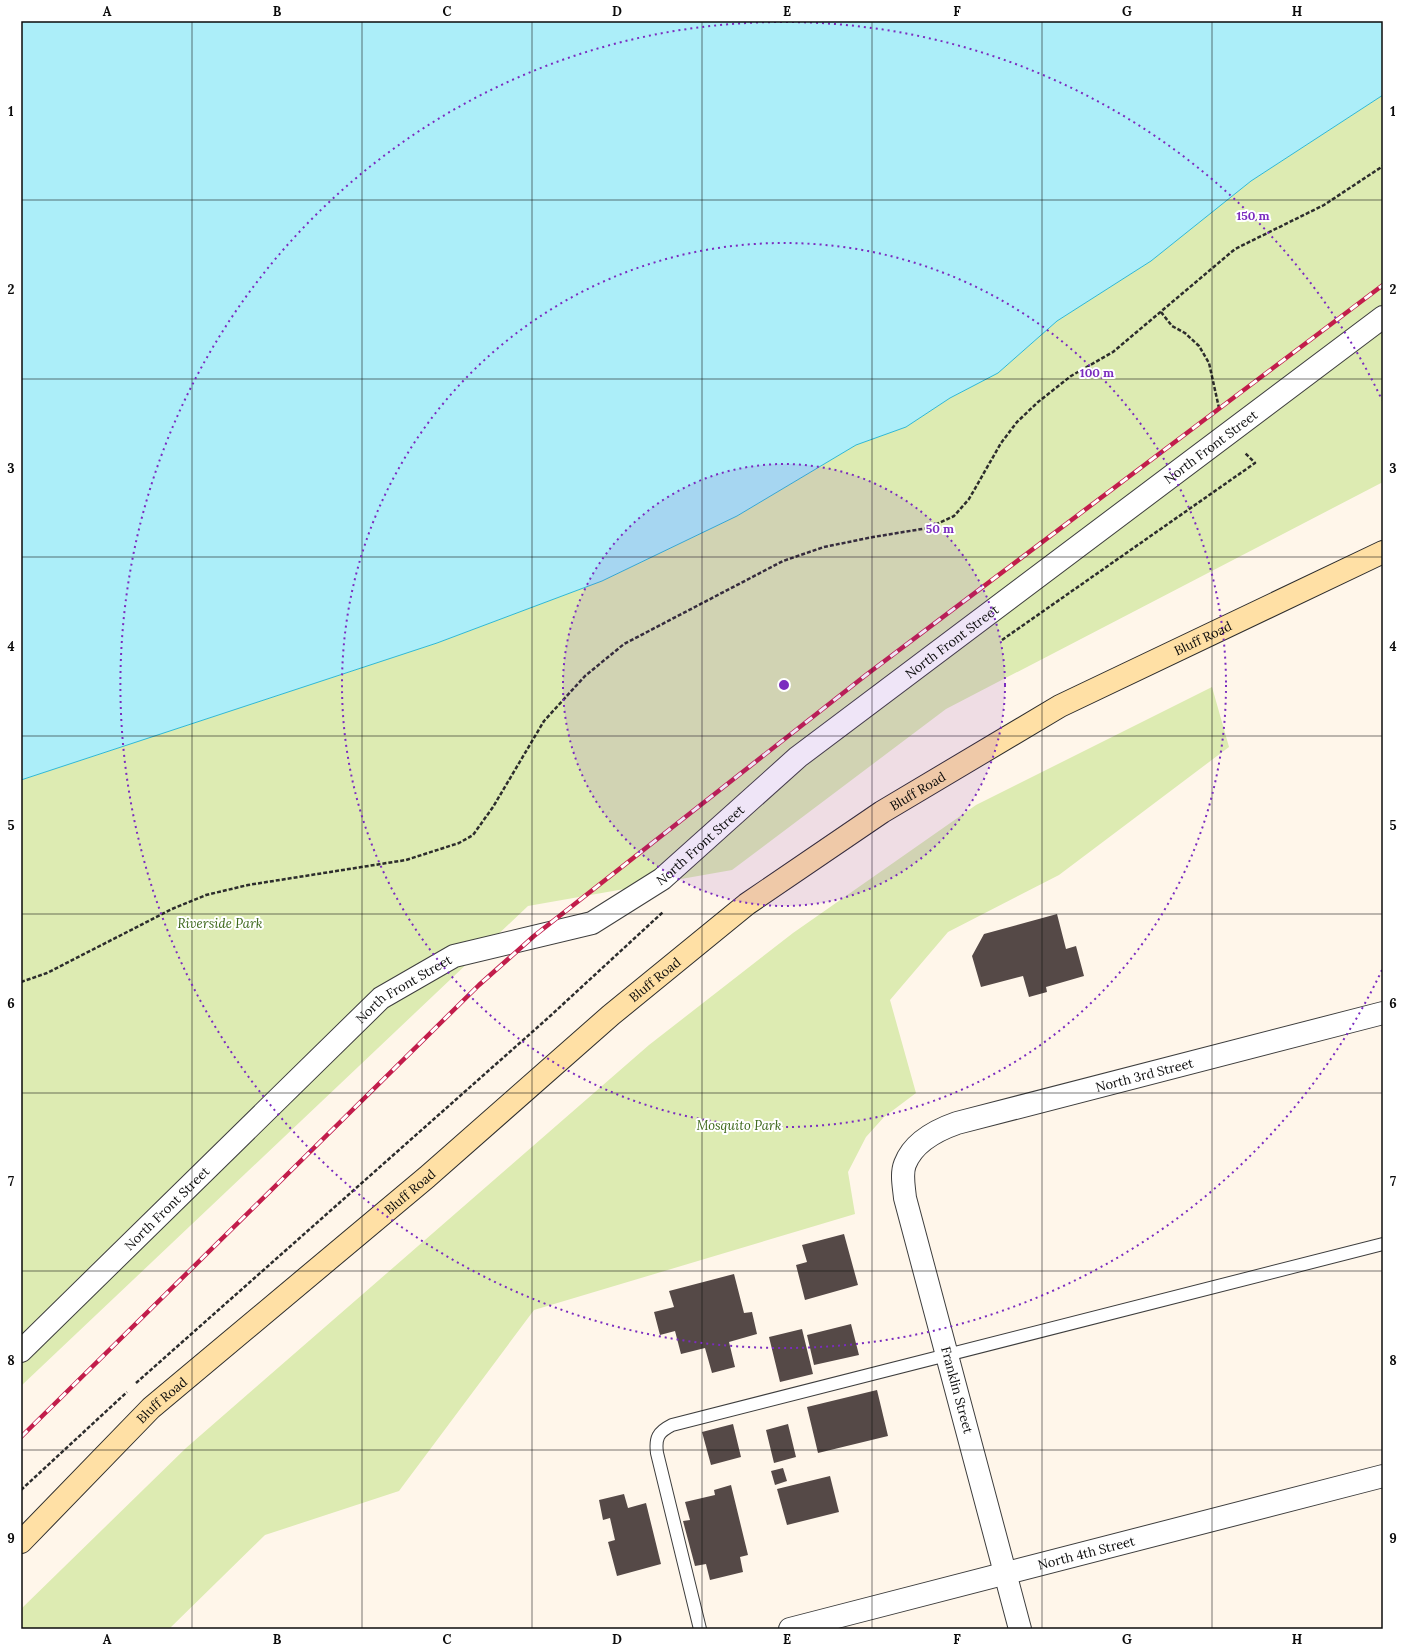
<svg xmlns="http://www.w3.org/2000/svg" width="1404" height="1650" font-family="Lora,serif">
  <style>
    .green { fill: #ddebb2 }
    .water { fill: #aceef9; stroke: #2fb8d4 }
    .building { fill: #554947 }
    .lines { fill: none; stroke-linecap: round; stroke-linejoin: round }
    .lane-casing { stroke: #3e3e3e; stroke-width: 14 }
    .street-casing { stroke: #3e3e3e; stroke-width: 24 }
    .secondary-casing { stroke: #2d2d2d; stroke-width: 24 }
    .path { stroke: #2d2d2d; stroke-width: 2.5; stroke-dasharray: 4 2; stroke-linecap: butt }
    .lane { stroke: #fff; stroke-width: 12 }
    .street { stroke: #fff; stroke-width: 22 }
    .secondary { stroke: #ffe0a5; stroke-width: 22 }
    .rail-casing { stroke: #c21d4b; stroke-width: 4.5 }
    .rail { stroke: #fff; stroke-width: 3; stroke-dasharray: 9; stroke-linecap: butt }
    .grid { fill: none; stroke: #0b0b0b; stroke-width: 1; stroke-opacity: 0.55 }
    .ring { fill: none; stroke: #7b2cbf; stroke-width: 2; stroke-dasharray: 2 4 }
    .labels { text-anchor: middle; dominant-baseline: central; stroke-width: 4; stroke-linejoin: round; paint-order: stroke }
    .street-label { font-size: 13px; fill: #0b0b0b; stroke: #fff }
    .park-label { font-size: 13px; font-style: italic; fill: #3b6619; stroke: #fff }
    .centre { fill: #7b2cbf; stroke: #fff; stroke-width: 2 }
    .ring-label { font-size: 12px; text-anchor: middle; font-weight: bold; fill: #7b2cbf; stroke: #fff; stroke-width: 4; stroke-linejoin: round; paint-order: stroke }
    .neatline { fill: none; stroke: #0b0b0b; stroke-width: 1.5 }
    .grid-label { font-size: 13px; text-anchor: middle; font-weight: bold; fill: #0b0b0b }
  </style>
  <rect width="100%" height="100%" fill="#fff6ea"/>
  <path class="green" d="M1383 95V482L946 709 732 870 528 906 21 1386V780L437 643 602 581 737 516 856 445 906 427 950 398 998 373 1057 321 1151 261 1251 181Z
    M1212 687 1229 747 1059 875 948 932 890 1000 916 1093 884 1117 866 1137 848 1172 855 1214 534 1310 399 1491 265 1535 169 1629H21V1609L186 1448 649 1045 793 933 976 805Z"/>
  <path class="water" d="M21 21H1383V95L1251 181 1151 261 1057 321 998 373 950 398 906 427 856 445 737 516 602 581 437 643 21 780Z"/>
  <path class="building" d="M1057 914 1066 949 1076 946 1084 976 1046 987 1047 992 1029 997 1023 976 981 987 972 956 984 934Z
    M844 1234 858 1285 805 1300 796 1265 807 1262 802 1245Z
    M734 1274 744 1313 752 1312 757 1334 729 1342 735 1367 712 1373 705 1348 681 1354 675 1331 660 1335 654 1312 674 1307 669 1291Z
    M851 1324 859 1355 814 1365 807 1335Z
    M802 1329 813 1374 780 1382 769 1337Z
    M877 1390 888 1436 818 1453 807 1407Z
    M733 1424 741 1457 711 1465 702 1432Z
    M788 1424 796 1457 774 1463 766 1430Z
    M783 1468 787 1481 775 1485 771 1471Z
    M830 1476 839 1512 787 1525 777 1489Z
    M731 1485 748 1555 740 1557 743 1572 710 1580 706 1564 695 1566 683 1521 690 1520 685 1502 715 1495 714 1490Z
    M624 1494 628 1508 646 1503 661 1564 617 1576 608 1542 615 1540 610 1518 603 1520 599 1500Z"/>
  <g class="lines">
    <defs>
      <path id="lane" d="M700 1629 657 1453C655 1438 658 1432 672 1425L1383 1244"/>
      <g id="street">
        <path id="s1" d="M21 1351 381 998 454 956 592 923 662 879 798 757 1383 317"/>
        <path id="s2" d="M790 1629 1383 1476"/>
        <path id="s3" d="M1020 1629 905 1198C904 1187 901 1174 905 1164 913 1143 937 1130 957 1123L1383 1013"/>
      </g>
      <g id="secondary">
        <path id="s4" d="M21 1542 151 1408 427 1177 611 1015 747 904 882 812 1060 706 1383 552"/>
      </g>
    </defs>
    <use href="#lane" class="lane-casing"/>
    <use href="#street" class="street-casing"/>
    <use href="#secondary" class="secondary-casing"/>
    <path class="path" d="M1161 312 1172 326 1185 333 1199 346 1209 363 1219 408
      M1002 640 1255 463 1245 453
      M21 982 47 973 172 909 206 895 248 885 406 860 459 843 473 835 493 807 544 721 585 676 624 644 783 561 824 547 873 537 928 528 954 516 969 499 1001 443 1017 422 1038 402 1071 376 1113 352 1235 249 1324 205 1383 166
      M136 1383 548 1018 663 912
      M21 1490 127 1392"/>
    <use href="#lane" class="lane"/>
    <use href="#street" class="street"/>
    <use href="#secondary" class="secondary"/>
    <defs>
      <path id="rail" d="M21 1437 479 985 534 936 866 675 1383 285"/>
    </defs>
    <use href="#rail" class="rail-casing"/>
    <use href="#rail" class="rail"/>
  </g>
  <path class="grid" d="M192 21V1629M362 21V1629M532 21V1629M702 21V1629M872 21V1629M1042 21V1629M1212 21V1629M21 200H1383M21 379H1383M21 557H1383M21 736H1383M21 914H1383M21 1093H1383M21 1271H1383M21 1450H1383"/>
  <circle cx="784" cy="685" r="221" fill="#7b2cbf" fill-opacity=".12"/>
  <g class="ring">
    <circle cx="784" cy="685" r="221"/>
    <circle cx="784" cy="685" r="442"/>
    <path d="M1382 970A663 663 0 1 1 1382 400"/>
  </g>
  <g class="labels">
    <g class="street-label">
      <text stroke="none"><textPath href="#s1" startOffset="1512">North Front Street</textPath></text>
      <text stroke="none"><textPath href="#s4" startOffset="1496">Bluff Road</textPath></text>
      <text stroke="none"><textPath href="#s1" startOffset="1188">North Front Street</textPath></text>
      <text stroke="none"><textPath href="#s4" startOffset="1172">Bluff Road</textPath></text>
      <text stroke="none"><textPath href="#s1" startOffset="864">North Front Street</textPath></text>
      <text stroke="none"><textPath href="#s4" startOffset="848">Bluff Road</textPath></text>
      <text stroke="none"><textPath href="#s1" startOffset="528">North Front Street</textPath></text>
      <text stroke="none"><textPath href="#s3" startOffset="742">North 3rd Street</textPath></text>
      <text stroke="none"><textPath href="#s4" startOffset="524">Bluff Road</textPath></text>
      <text stroke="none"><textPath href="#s1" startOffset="204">North Front Street</textPath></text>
      <text transform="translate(957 1390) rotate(75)">Franklin Street</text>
      <text stroke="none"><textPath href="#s4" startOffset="200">Bluff Road</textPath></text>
      <text stroke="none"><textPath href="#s2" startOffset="306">North 4th Street</textPath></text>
    </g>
    <g class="park-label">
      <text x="220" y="923">Riverside Park</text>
      <text x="739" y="1125">Mosquito Park</text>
    </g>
  </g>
  <circle cx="784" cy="685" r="6" class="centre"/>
  <g class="ring-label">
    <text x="1253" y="220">150 m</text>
    <text x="1097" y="377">100 m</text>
    <text x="940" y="533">50 m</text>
  </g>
  <rect width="1404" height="1650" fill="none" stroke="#ffffff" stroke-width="44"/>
  <rect x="22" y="22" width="1360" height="1606" class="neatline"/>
  <g class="grid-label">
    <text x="107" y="16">A</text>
    <text x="277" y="16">B</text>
    <text x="447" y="16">C</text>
    <text x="617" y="16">D</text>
    <text x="787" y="16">E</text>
    <text x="957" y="16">F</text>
    <text x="1127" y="16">G</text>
    <text x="1297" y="16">H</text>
    <text x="11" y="116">1</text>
    <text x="1393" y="116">1</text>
    <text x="11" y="294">2</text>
    <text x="1393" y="294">2</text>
    <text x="11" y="473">3</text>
    <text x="1393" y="473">3</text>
    <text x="11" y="651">4</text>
    <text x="1393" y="651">4</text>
    <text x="11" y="830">5</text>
    <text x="1393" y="830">5</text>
    <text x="11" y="1008">6</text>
    <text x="1393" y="1008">6</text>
    <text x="11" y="1186">7</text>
    <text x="1393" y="1186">7</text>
    <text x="11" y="1365">8</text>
    <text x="1393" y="1365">8</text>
    <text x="11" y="1543">9</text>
    <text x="1393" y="1543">9</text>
    <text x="107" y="1644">A</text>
    <text x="277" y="1644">B</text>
    <text x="447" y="1644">C</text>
    <text x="617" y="1644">D</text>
    <text x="787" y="1644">E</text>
    <text x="957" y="1644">F</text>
    <text x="1127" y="1644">G</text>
    <text x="1297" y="1644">H</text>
  </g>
</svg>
